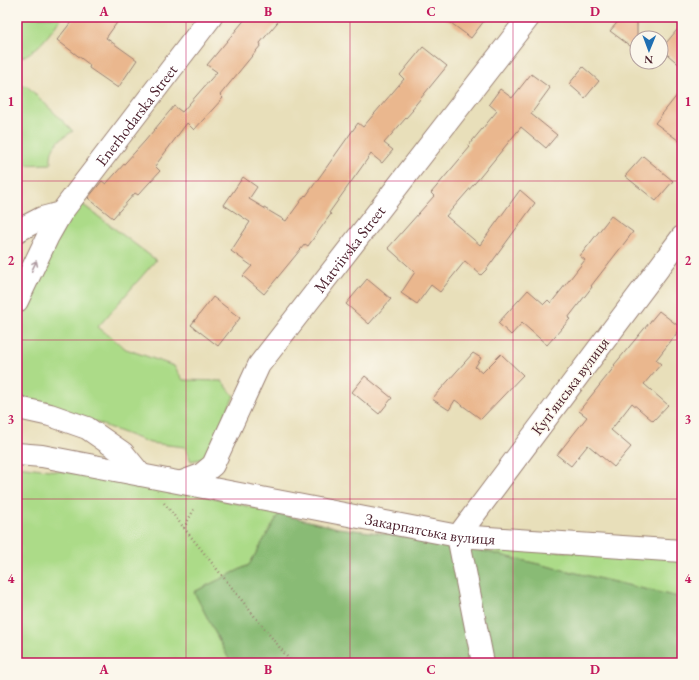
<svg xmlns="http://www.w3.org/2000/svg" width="699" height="680" font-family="'EB Garamond',serif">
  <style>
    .green { fill: #acdb88; stroke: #7b7d5a }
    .forest { fill: #89bb74; stroke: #6a6d50 }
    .building { fill: #eab78e }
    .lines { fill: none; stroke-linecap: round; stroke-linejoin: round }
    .minor-casing { stroke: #997f72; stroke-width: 24 }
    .path { stroke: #997f72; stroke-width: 2.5; stroke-dasharray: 1 3; stroke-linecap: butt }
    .minor { stroke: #fff; stroke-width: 22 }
    .oneway { stroke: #ae9aa0 }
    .grid { fill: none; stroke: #c2185b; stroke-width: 1; stroke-opacity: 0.55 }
    .labels { text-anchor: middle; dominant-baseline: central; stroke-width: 3; stroke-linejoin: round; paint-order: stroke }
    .street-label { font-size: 16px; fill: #4a1f2b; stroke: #fbf7ec }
    .neatline { fill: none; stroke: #c2185b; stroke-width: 1.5 }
    .grid-label { font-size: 13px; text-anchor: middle; font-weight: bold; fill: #c2185b }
  </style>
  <rect width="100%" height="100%" fill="#fbf7ec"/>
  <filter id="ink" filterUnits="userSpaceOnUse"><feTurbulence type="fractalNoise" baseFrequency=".025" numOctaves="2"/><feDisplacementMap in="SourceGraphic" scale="8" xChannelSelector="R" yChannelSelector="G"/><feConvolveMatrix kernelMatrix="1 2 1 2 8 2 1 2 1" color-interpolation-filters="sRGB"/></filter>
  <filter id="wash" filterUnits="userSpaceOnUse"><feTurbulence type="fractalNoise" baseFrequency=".012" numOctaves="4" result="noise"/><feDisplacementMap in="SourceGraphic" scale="16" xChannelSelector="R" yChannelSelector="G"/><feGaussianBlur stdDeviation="0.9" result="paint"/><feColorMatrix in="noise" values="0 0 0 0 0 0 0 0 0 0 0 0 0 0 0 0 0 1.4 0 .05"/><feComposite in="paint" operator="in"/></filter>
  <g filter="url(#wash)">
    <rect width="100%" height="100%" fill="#e8dfba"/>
    <path class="green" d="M17 17H62C49 34 39 52 17 59Z
      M17 85 27 86 73 131C58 141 50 144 51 164L17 165Z
      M78 201 156 260 98 327 126 349 174 366 183 380 222 381 234 396 205 458 191 461 185 447 150 443 95 422 28 401 17 392V316L20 308Z
      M17 466 154 483 279 514 249 565 194 592 231 663H17Z
      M466 547 682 557V598Z"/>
    <path class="forest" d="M279 514 338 528 453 542 478 663H231L194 592 249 565Z
      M466 547 682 598V663H489Z"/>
    <g id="blocks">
      <path class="building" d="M75 17H121L106 38 137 60 118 88 89 68 90 65 57 40Z
        M247 17H282L260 43 261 45 220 95 223 98 194 130 187 123 155 166 160 171 138 195 135 193 113 218 88 198 102 181 106 184 145 141 174 106 182 112 217 72 207 65Z
        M443 17H487L471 38Z
        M622 17H637V51L610 31Z
        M682 24V67L661 49Z
        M423 47 447 66 412 109 413 110 384 143 393 150 382 163 371 154 329 213 331 214 308 246 305 244 264 294 243 276 252 266 231 251 250 222 224 205 243 177 257 187 249 199 286 221 305 195 306 196 358 123 363 127 404 79 400 75Z
        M583 67 599 81 585 98 569 84Z
        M531 74 550 88 531 114 557 135 546 148 521 127 481 176 446 216 480 245 520 190 535 203 486 270 481 275 465 261 440 292 431 285 417 304 401 293 415 272 388 248 434 196 431 193 470 147 468 146 497 111 489 104 500 89 512 98Z
        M682 89V143L655 123Z
        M643 156 673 181 656 201 625 176Z
        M611 216 633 232 591 286 592 287 568 318 570 319 547 345 522 323 511 335 498 323 528 290 544 304 548 300 551 303 585 260 580 256Z
        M367 279 391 299 369 324 346 304Z
        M213 297 240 318 218 346 191 325Z
        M659 311 681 328 656 360 661 364 644 384 668 405 653 421 632 403 611 430 631 447 614 467 588 445 571 466 557 455 587 417 579 411 615 366 614 365Z
        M473 353 481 358 475 367 482 373 501 354 523 375 481 419 455 400 449 410 432 399Z
        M365 376 392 398 379 414 352 392Z"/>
    </g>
  </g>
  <g filter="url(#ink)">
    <use href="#blocks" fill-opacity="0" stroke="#997f72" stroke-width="1"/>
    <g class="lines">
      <defs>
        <g id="minor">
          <path d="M17 231 42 218 61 213"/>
          <path id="s1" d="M17 301 48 236 61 213 211 17"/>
          <path d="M17 406 23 409 50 415 87 428 123 453 141 475"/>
          <path id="s2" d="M17 454 42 456 458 536 682 551"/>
          <path id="s3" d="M182 482 201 475 213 465 259 365 529 17"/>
          <path d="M483 663 458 536 682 237"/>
        </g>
      </defs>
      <use href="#minor" class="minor-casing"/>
      <path class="path" d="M164 503 292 663
        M184 528 195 507"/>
      <use href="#minor" class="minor"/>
    </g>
    <defs><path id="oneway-shaft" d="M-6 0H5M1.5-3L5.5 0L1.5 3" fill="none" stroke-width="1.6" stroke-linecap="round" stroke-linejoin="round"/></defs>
    <use class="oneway" href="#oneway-shaft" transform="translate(34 266) rotate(-65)"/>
  </g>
  <path class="grid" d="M186 17V663M350 17V663M513 17V663M17 181H682M17 340H682M17 499H682"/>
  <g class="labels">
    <g class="street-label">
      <text stroke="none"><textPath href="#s1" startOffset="222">Enerhodarska Street</textPath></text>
      <text stroke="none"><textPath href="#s3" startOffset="293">Matviivska Street</textPath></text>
      <text transform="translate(570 386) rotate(-53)">Купʼянська вулиця</text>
      <text stroke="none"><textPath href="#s2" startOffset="420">Закарпатська вулиця</textPath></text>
    </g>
  </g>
  <rect width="699" height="680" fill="none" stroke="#fbf7ec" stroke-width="44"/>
  <g transform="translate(649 50) rotate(181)"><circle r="19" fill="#fbf7ec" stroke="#b4a19f"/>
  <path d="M0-3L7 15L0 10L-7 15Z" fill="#1f6fb2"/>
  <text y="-6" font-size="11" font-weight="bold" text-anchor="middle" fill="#4a1f2b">N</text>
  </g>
  <rect x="22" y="22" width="655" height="636" class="neatline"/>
  <g class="grid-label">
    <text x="104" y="16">A</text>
    <text x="268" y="16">B</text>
    <text x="431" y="16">C</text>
    <text x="595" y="16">D</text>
    <text x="11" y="106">1</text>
    <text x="688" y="106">1</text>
    <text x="11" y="265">2</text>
    <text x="688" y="265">2</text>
    <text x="11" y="424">3</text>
    <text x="688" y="424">3</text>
    <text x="11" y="583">4</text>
    <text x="688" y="583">4</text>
    <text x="104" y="674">A</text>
    <text x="268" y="674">B</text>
    <text x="431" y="674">C</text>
    <text x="595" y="674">D</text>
  </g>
</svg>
